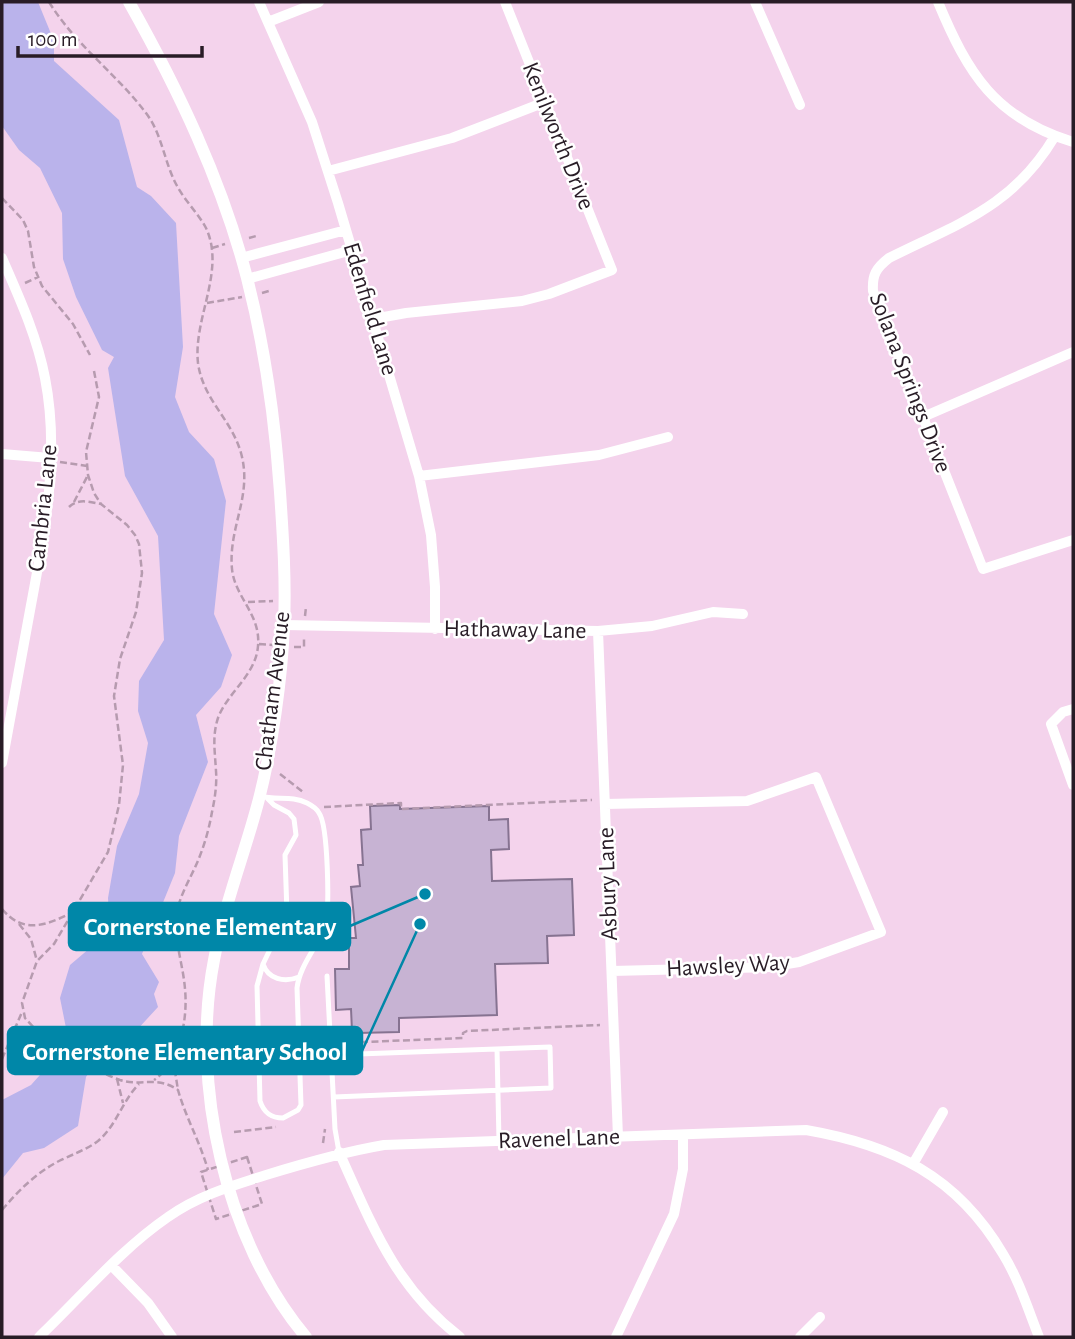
<svg xmlns="http://www.w3.org/2000/svg" width="1075" height="1339" font-family="'Alegreya Sans',sans-serif">
  <style>
    .water { fill: #bab3eb }
    .building { fill: #c7b3d3; stroke: #867391; stroke-width: 2 }
    .lines { fill: none; stroke-linecap: round; stroke-linejoin: round }
    .path { stroke: #b69baf; stroke-width: 2.5; stroke-dasharray: 7 3.5; stroke-linecap: butt }
    .service { stroke: #fff; stroke-width: 5 }
    .minor { stroke: #fff; stroke-width: 10 }
    .tertiary { stroke: #fff; stroke-width: 12 }
    .labels { text-anchor: middle; dominant-baseline: central; stroke-width: 5; stroke-linejoin: round; paint-order: stroke }
    .street-label { font-size: 24px; fill: #281c26; stroke: #fff }
    .leader { fill: none; stroke: #0087a8; stroke-width: 2.5 }
    .callout-dot { fill: #0087a8; stroke: #fff; stroke-width: 2.5 }
    .callout { fill: #0087a8; stroke: #0087a8; stroke-width: 2.5 }
    .callout-label { font-size: 26px; text-anchor: middle; font-weight: bold; fill: #fff }
  </style>
  <rect width="100%" height="100%" fill="#f4d3ec"/>
  <path class="water" d="M2 2H38L54 41V61L119 120 137 187 151 196 176 223 183 347 175 397 189 432 214 459 226 501 214 614 232 655 221 687 196 715 208 762 179 836 175 873 142 954 159 982 154 994 158 1007 135 1032H115L86 1077 78 1126 44 1148 23 1153 2 1179V1100L31 1085 48 1066 66 1028 60 998 70 965 110 931 108 898 117 846 139 794 148 743 138 711 139 681 164 640 158 536 125 476 108 368 114 357 102 350 76 297 63 259 62 213 40 168 19 150 2 126Z"/>
  <path class="building" d="M400 805V809L489 806V820L508 819 509 849 491 850 492 881 572 879 574 935 547 936 548 963 495 964 497 1015 399 1018V1032L358 1033V1031H352L351 1009 336 1010 335 969H349V938H356L351 887 360 886 358 865H363L361 830 371 829 370 806Z"/>
  <g class="lines">
    <path class="path" d="M49 2C77 47 115 72 146 113 162 134 164 161 176 184 184 200 198 213 206 228 226 271 193 318 198 363 203 400 231 418 241 453 253 496 228 527 232 569 235 598 261 614 258 646 256 675 227 693 218 718 212 736 215 752 216 771 217 784 215 798 212 812 209 829 204 847 197 863 190 879 180 895 177 912 173 939 183 963 185 989 188 1019 180 1062 154 1080
      M2 198 23 220 28 231 34 267 42 286 73 324 90 355
      M249 238 256 236
      M212 248 225 244
      M25 283 38 277
      M262 293 272 290
      M207 303 242 297
      M94 371 99 397 86 452 88 475 94 493 101 504 127 525 135 535 139 544 142 573 136 612 120 659 114 696 123 765 119 805 108 852 54 944 37 961 22 1003 25 1018 38 1032C65 1047 91 1070 120 1080 143 1087 156 1075 178 1090 186 1118 200 1142 208 1170
      M60 462 87 466
      M74 502 88 475
      M69 507C78 498 90 502 101 504
      M248 602 273 601
      M305 616 306 607
      M259 644 273 645
      M294 647H304V636
      M280 774 303 792
      M324 807 401 803V809L592 800
      M2 909C23 934 45 926 71 913
      M19 924 31 939 37 961
      M14 1036 29 1031 38 1032
      M306 1041 322 1040V1042
      M340 1043 463 1038V1033L467 1031 600 1025
      M2 1059 22 1012
      M173 1059 178 1090
      M117 1079 123 1103
      M234 1132 276 1127
      M323 1143 325 1129
      M247 1157 262 1204 216 1219 201 1172Z
      M2 1210C18 1191 36 1173 59 1161 73 1154 86 1150 98 1141 117 1125 122 1101 139 1084"/>
    <path class="service" d="M260 796C276 801 291 795 307 803 311 805 317 809 319 813 328 825 330 910 325 925 318 947 300 964 297 988L301 1105 298 1110 283 1118C271 1118 264 1113 260 1101L257 986 263 964 287 914 285 855 296 835 294 819 289 813 274 805 267 798
      M263 964C268 979 284 983 299 977
      M327 976 335 1129 339 1152
      M497 1049 499 1141
      M331 1055 550 1047 551 1088 334 1097"/>
    <path class="minor" d="M259 2 312 122 338 203 419 476 431 535 435 587V629
      M755 2 800 105
      M938 2C968 74 995 118 1073 142
      M268 22 319 2
      M1055 136C1013 207 959 223 889 258 876 268 872 275 873 291L983 569 1073 540
      M328 171 452 138 545 102
      M2 258C19 297 37 336 45 378 60 454 45 531 31 605 21 658 12 710 2 763
      M241 258 346 230
      M247 279 352 250
      M373 319 406 313 522 301 549 294 612 270 505 2
      M923 417 1073 352
      M2 454 50 458
      M419 476 599 455 668 437
      M284 625 598 631 652 626 713 612 743 614
      M598 631 618 1137
      M1073 709 1063 712 1051 724 1073 785
      M605 804 747 801 816 777 881 932 799 962 769 967 612 971
      M339 1152C372 1225 395 1287 460 1337
      M913 1164 943 1112
      M112 1266 148 1303 172 1337
      M39 1337C81 1297 120 1250 168 1217 197 1196 231 1186 266 1175 305 1163 343 1152 384 1145L806 1130C893 1145 957 1176 1003 1254 1019 1280 1028 1309 1039 1337
      M616 1337 674 1214 683 1169V1135
      M800 1337 820 1317"/>
    <path class="tertiary" d="M129 2C178 89 222 181 247 278 265 348 275 420 280 492 283 536 286 582 284 625 282 678 272 748 259 799 245 853 224 905 214 960 190 1083 225 1241 306 1337"/>
  </g>
  <g class="labels">
    <g class="street-label">
      <text transform="translate(558 136) rotate(68)">Kenilworth Drive</text>
      <text transform="translate(370 309) rotate(73)">Edenfield Lane</text>
      <text transform="translate(910 383) rotate(69)">Solana Springs Drive</text>
      <text transform="translate(43 508) rotate(-84)">Cambria Lane</text>
      <text transform="translate(515 630) rotate(1)">Hathaway Lane</text>
      <text transform="translate(273 691) rotate(-83)">Chatham Avenue</text>
      <text transform="translate(608 884) rotate(-92)">Asbury Lane</text>
      <text transform="translate(728 966) rotate(-3)">Hawsley Way</text>
      <text transform="translate(559 1139) rotate(-2)">Ravenel Lane</text>
    </g>
  </g>
  <path class="leader" d="M425 894L350 926M420 924L362 1051"/>
  <g class="callout-dot">
    <circle cx="425" cy="894" r="7"/>
    <circle cx="420" cy="924" r="7"/>
  </g>
  <g class="callout">
    <rect x="69" y="903" width="281" height="47" rx="7"/>
    <rect x="8" y="1027" width="354" height="47" rx="7"/>
  </g>
  <g class="callout-label">
    <text x="210" y="935">Cornerstone Elementary</text>
    <text x="185" y="1060">Cornerstone Elementary School</text>
  </g>
  <rect width="1075" height="1339" fill="none" stroke="#281c26" stroke-width="7"/>
  <path d="M18 46v10h184v-10" fill="none" stroke="#281c26" stroke-width="3.5"/>
  <text x="28" y="46" font-size="21" fill="#281c26" stroke="#ffffff" stroke-width="5" paint-order="stroke">100 m</text>
</svg>
